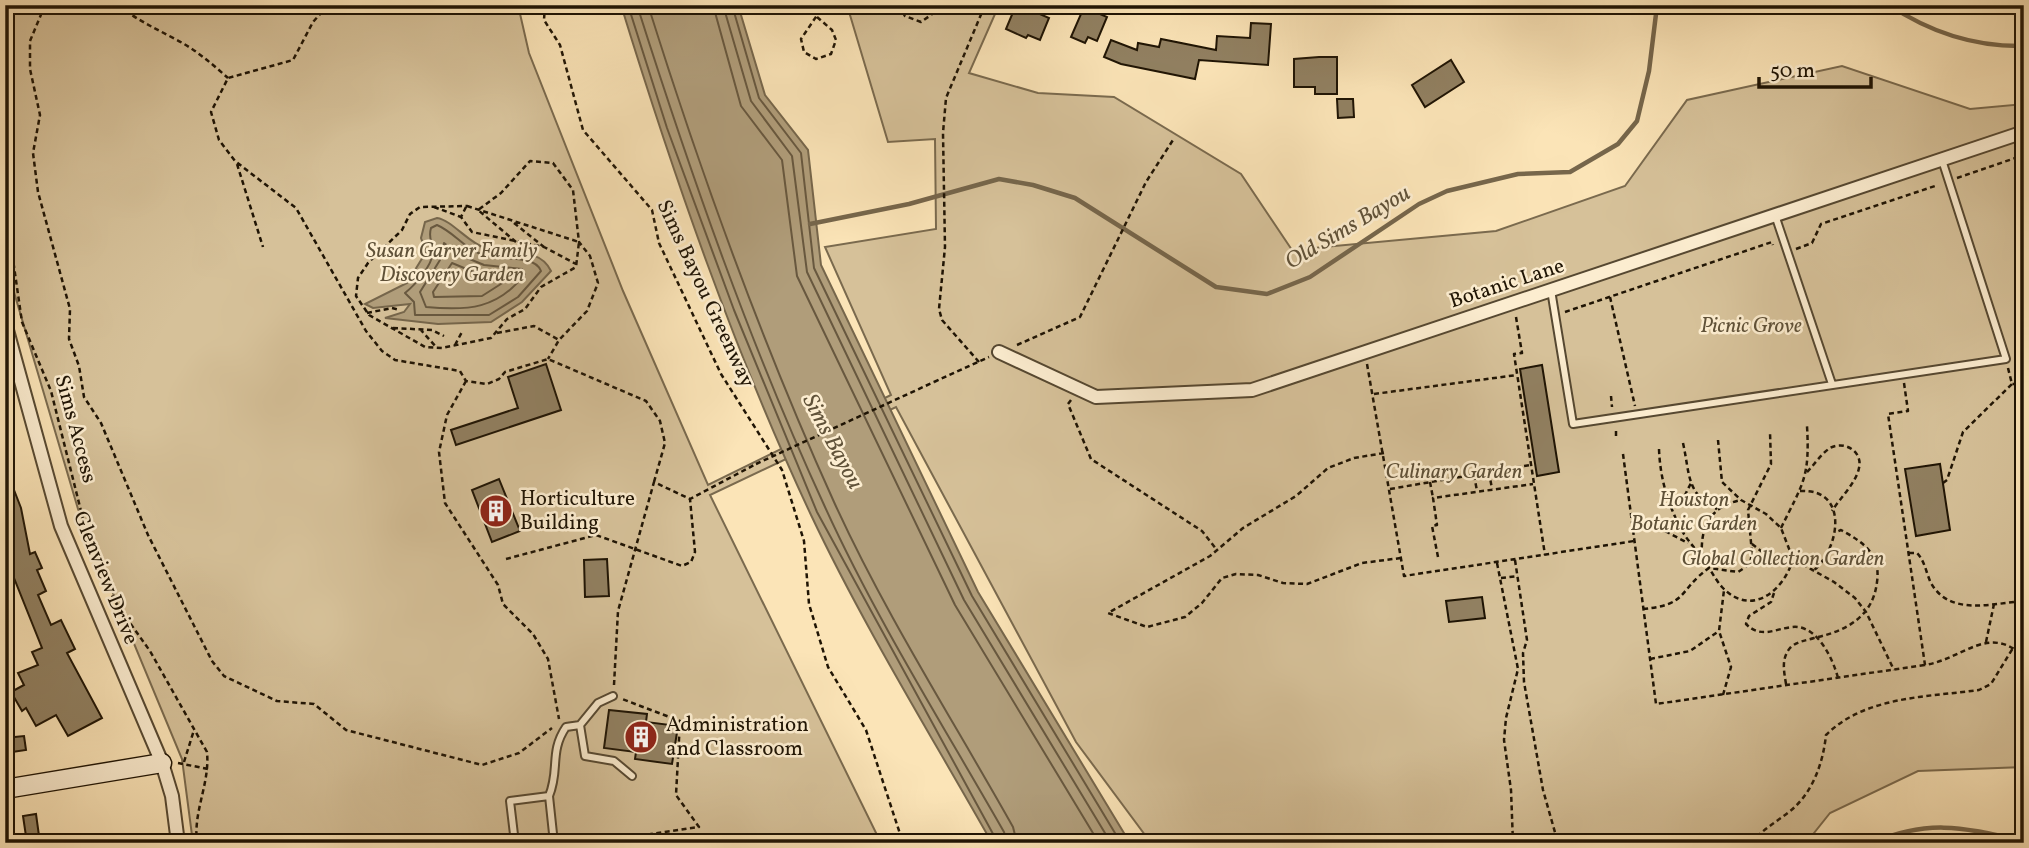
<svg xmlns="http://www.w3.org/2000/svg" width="2029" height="848" font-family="Vollkorn,serif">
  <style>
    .green { fill: #d6c199; stroke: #7a6a4e; stroke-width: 2 }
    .water { fill: #b09d7a; stroke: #76664b; stroke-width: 2 }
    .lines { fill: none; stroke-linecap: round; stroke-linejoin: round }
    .shore { stroke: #68583f; stroke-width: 2 }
    .stream { stroke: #76664b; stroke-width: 4.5 }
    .building { fill: #918061; stroke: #1f1404; stroke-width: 2 }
    .lane-casing { stroke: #564831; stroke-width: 10 }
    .street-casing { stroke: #564831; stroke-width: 16 }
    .secondary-casing { stroke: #1f1404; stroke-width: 21 }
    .path { stroke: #1f1404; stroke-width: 2.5; stroke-dasharray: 5 3.5; stroke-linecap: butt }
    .lane { stroke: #fcedd0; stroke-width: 6 }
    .street { stroke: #fcedd0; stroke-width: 12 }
    .secondary { stroke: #fcedd0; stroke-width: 18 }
    .path-bridge { stroke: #1f1404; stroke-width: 2.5; stroke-dasharray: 5 3.5; stroke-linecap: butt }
    .labels { text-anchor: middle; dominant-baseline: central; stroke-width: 5; stroke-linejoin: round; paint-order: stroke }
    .park-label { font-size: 21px; font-style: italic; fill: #5f5138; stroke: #fcedd0 }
    .street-label { font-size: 21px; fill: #1f1404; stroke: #fcedd0 }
    .poi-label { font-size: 21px; fill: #1f1404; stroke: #fcedd0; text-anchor: start }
    .water-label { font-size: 23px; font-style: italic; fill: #605239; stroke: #fcedd0 }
  </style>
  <rect width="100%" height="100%" fill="#fbe4b7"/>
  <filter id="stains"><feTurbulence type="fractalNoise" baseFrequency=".00286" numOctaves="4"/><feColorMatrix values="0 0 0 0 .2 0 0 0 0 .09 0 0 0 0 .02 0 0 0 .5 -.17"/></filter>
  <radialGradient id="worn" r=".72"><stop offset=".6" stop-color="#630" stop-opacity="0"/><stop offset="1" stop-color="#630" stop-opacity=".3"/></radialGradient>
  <path class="green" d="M5 5H518L529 53 623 291 708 485 891 395 825 247 936 229 935 139 888 142 847 5H999L969 73 1038 93 1114 97 1241 174 1292 250 1496 231 1625 186 1687 100 1842 66 1970 109 2024 104V767L1918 771 1830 813 1806 843H1151L1076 742 896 407 710 495 881 843H193L182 759 78 509 6 265Z"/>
  <path class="water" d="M621 5H738L765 95 808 150 821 265 978 592 1130 843H992C931 735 864 627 811 515 734 351 674 177 621 5Z
    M437 218C452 220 468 243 487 249 510 256 539 246 551 271L522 302 491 322 438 324 385 318 404 312 410 304 373 308 365 304 407 283 426 252 421 238 425 222Z"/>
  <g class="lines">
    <path class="shore" d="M628 5 667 128 734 310 817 512 998 843
      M637 5C691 175 750 345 825 507 876 619 943 725 1004 832L1007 843
      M648 5C701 174 761 341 834 502 885 614 953 720 1013 827L1017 843
      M713 5 741 106 782 160 797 276 955 605 1099 843
      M723 5 751 101 792 156 807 272 964 600 1111 843
      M732 5 759 98 801 153 814 268 972 596 1121 843
      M437 225C456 233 466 252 490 257 504 260 535 255 541 271L518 297 489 315H415L414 302 405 293C415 285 434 264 433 250 432 241 428 238 431 228Z
      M444 243 460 255 484 265 522 269 525 274C498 309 468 311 426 307L420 292 440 260Z
      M452 263 481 275 502 277 504 282 482 296 434 297 433 292Z"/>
    <path class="stream" d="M1889 5C1931 33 1974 47 2024 46
      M810 224 909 204 999 179 1033 185 1075 198 1216 287 1267 294 1310 277 1419 204 1447 191 1518 174 1570 172 1618 144 1637 121 1649 71 1656 14 1668 5
      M1872 843C1930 818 1965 828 2024 841"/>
  </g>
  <path class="building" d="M1016 5H1036L1033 11 1049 18 1040 40 1028 35 1026 38 1006 29Z
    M1084 7 1107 17 1097 41 1088 37 1085 43 1071 37Z
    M1251 23 1271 24 1268 65 1199 60 1195 79 1121 64 1104 57 1111 40 1137 50 1138 43 1159 47 1161 39 1216 50 1217 36 1250 38Z
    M1319 57H1337V94H1315V87H1294V59Z
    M1451 60 1464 82 1425 107 1412 85Z
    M1337 99H1353L1354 117 1338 118Z
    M546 364 561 410 456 445 451 430 518 408 508 377Z
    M1542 365 1559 472 1537 476 1520 369Z
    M1940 464 1950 530 1916 536 1905 469Z
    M7 472 21 508 30 554 35 552 42 568 37 570 46 591 38 595 51 625 61 620 75 649 67 653 102 718 68 736 56 715 36 726 26 708 22 711 11 692 24 685 18 673 38 665 32 652 42 648 8 563Z
    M499 479 520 531 492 542 472 490Z
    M607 559 609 596 585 597 584 560Z
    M1482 597 1485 618 1449 622 1446 601Z
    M609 710 647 714 646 722 678 726 672 764 635 759 636 752 604 748Z
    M24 736 26 750 5 753V738Z
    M36 814 40 843H27L23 816Z"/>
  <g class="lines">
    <defs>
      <path id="lane" d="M1775 215 1832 384
        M1551 290 1573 424 2006 359 1942 160
        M580 725 585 756 614 761 632 776
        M549 796 554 843
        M515 843 510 801 549 796C560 770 549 752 566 727L580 725 598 703 613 696"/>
      <path id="street" d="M5 323 61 526 162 763 172 796 178 843
        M999 352 1096 397 1252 390 2024 132"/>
      <path id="secondary" d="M5 789 162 763"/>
    </defs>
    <use href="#lane" class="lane-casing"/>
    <use href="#street" class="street-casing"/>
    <use href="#secondary" class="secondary-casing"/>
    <path class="path" d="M45 5 30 41V69L40 115 33 153 38 192 70 309 69 339 79 366 84 397 101 423 148 535 212 661 224 676 277 701 314 704 346 730 482 765 519 753 552 728
      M119 5C136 20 155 28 175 39 195 49 211 63 228 78
      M328 5 313 22 293 60 228 78 211 112 219 140 235 161 296 208 366 331 382 351 395 360 460 371 466 381 487 384 499 379 505 372 548 359 646 401 660 421 665 443 654 482
      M545 5 544 20 560 45 583 130 652 210 659 243 721 374 782 470 804 541 809 604 828 667 866 730 903 843
      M898 5 905 16 921 22 945 5
      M817 17 832 30 836 40 831 54 816 59 804 52 801 39 824 5
      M237 164 263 247
      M1957 178 2024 155
      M5 204 22 322 51 391 89 543 115 602 150 651 207 752C210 784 193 811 197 843
      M467 206 579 242 576 267 541 287 525 309 507 319 491 338 442 348 425 347 369 315 356 296 358 278 368 263 402 230 410 214 420 207Z
      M434 207 461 217
      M466 207 461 217 472 232 544 247 576 264
      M514 223 544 247
      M516 242 478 210 501 193 530 161 553 163 573 190 579 242 590 256 598 283 587 311 559 340 548 359
      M1796 249 1812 243 1821 224 1938 185
      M1610 297 1635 406
      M1565 312 1772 242 1773 245
      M367 313 392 308 400 310
      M1516 317 1522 353 1514 354 1545 555
      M393 328 432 330 444 336
      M420 329 437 348
      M497 333 534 326 559 340
      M455 345 463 330
      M1017 345 1080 317 1146 182 1173 140
      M979 362 942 320 939 309 945 247 943 133 946 98 985 5
      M1367 364 1404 576 1634 541
      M2008 368 2012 384H2024
      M466 381 447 415 439 452 445 503 498 585 503 604 533 634 548 659 559 719
      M934 382 989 357
      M1904 383 1908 411 1888 414 1925 665C1963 659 1989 623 2024 657
      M1374 394 1517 375
      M1611 396 1612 407
      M1071 400 1068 404 1091 459 1202 531 1217 550
      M1616 431V437
      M1718 440 1722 482 1741 500 1766 514 1781 528 1793 559 1834 582 1855 598 1866 612 1894 670
      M1683 443C1690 474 1686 494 1717 509
      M1659 449C1660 475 1666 498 1677 521 1683 535 1692 545 1701 556 1709 566 1714 578 1722 587 1751 618 1784 591 1793 559
      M1384 453 1354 458 1328 468 1296 496 1243 528 1210 556 1108 613 1147 627 1185 617 1202 603 1222 578 1236 574 1258 575 1283 583 1307 584 1362 563 1401 558
      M1623 454 1656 704 1925 665
      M1489 472 1492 489
      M1807 472C1814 465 1821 454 1830 448 1845 440 1863 452 1859 468 1856 483 1840 498 1832 511
      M1474 475 1477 491
      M1430 482 1433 498
      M1943 483 1947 480 1963 432 2012 384
      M1390 489 1530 465
      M1800 491C1850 488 1840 550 1812 572
      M1672 507 1684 497 1691 483
      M1632 528H1659L1688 543
      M1781 528C1803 483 1810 478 1807 426
      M1752 544 1770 558 1792 565
      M1909 553H1917C1925 561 1926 573 1931 583 1950 617 1993 603 2024 601
      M1702 556C1700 526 1711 506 1741 500
      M1438 557 1432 526 1437 525 1433 498 1533 484
      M506 559 596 535 682 566 691 562 695 552 690 499
      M1515 560 1527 640 1523 653 1524 682 1543 790 1558 843
      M1497 563 1518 669 1506 718 1504 740 1511 790 1513 843
      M1501 578 1518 576
      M1774 593 1771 602 1749 616 1746 624C1761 639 1774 629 1792 627 1817 624 1833 659 1838 678
      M1643 609C1689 605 1678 590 1709 568L1738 572 1750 564 1752 553 1748 510 1771 464 1770 432
      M1986 642 1994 604
      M1650 659 1690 651 1719 631
      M1786 684C1784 671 1781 659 1790 648 1797 641 1805 641 1814 638 1846 631 1873 617 1877 582 1881 554 1863 542 1841 530L1836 532
      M614 685 618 611 654 482 690 499 756 464
      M1723 695 1731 667 1719 631 1724 590
      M184 762 194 730
      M178 763 208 769
      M589 843 699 827 676 795 680 721 622 699
      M1751 843C1762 830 1776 822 1789 812 1813 793 1823 763 1826 735 1865 696 1928 697 1979 690L1991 684 2013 648"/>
    <use href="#lane" class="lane"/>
    <use href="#street" class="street"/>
    <use href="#secondary" class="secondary"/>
    <path class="path-bridge" d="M756 464 934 382"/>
  </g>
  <defs>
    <symbol id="building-disc" viewBox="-11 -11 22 22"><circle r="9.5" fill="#8f2418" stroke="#fcedd0"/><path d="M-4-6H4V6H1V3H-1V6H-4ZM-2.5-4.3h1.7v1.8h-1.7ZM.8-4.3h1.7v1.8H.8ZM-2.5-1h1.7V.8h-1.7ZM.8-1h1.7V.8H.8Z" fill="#fff"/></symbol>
  </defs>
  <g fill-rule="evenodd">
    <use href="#building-disc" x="477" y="492" width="38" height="38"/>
    <use href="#building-disc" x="622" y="718" width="38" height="38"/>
  </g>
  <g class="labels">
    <g class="park-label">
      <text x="452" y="251">Susan Garver Family<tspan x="452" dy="24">Discovery Garden</tspan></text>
      <text x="1751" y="326">Picnic Grove</text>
      <text x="1454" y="472">Culinary Garden</text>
      <text x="1694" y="500">Houston<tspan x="1694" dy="24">Botanic Garden</tspan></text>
      <text x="1783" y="559">Global Collection Garden</text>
    </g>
    <g class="street-label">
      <text transform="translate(1507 284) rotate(-18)">Botanic Lane</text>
      <text transform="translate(705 294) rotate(65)">Sims Bayou Greenway</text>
      <text transform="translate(75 429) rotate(75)">Sims Access</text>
      <text transform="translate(105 578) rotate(68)">Glenview Drive</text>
    </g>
    <g class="poi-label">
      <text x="520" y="499">Horticulture<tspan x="520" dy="24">Building</tspan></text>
      <text x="666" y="725">Administration<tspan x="666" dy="24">and Classroom</tspan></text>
    </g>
    <g class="water-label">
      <text transform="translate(1348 228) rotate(-31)">Old Sims Bayou</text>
      <text transform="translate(832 442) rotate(62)">Sims Bayou</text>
    </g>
  </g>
  <rect width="2029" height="848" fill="none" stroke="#fbe4b7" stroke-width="28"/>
  <rect x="7" y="7" width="2015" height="834" fill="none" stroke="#1f1404" stroke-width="3.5"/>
  <rect x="14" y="14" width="2001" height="820" fill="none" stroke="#1f1404" stroke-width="2"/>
  <path d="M1759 77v10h112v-10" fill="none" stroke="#1f1404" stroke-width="3.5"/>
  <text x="1770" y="77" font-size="21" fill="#1f1404" stroke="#fcedd0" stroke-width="5" paint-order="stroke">50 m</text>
  <rect width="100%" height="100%" filter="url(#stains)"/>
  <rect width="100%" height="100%" fill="url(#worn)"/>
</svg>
